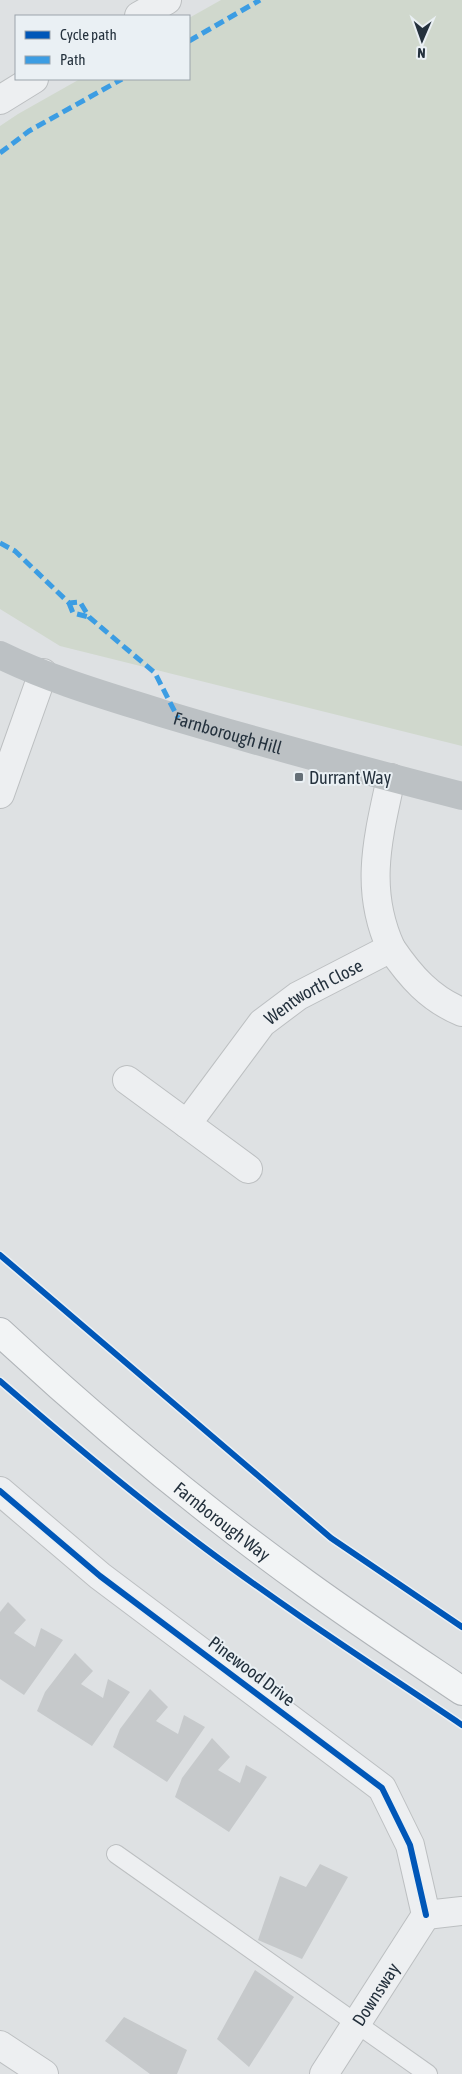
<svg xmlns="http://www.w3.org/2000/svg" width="462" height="2074" font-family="'Asap Condensed',sans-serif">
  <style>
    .green { fill: #d0d8cd }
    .building { fill: #c6c9cb }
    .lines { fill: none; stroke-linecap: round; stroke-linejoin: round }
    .service-casing { stroke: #bcbfc1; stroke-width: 20 }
    .minor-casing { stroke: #bcbfc1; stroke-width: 30 }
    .tertiary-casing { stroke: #bcbfc1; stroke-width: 30 }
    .trunk-casing { stroke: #b0b4b8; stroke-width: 30 }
    .service { stroke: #edeff1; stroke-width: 18 }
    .minor { stroke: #edeff1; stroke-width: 28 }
    .tertiary { stroke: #edeff1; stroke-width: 28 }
    .secondary { stroke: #bcc1c4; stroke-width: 28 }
    .trunk { stroke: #f2f4f5; stroke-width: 28 }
    .quiet { stroke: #3c9de3; stroke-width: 5; stroke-dasharray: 10 5; stroke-linecap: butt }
    .cycleway-casing { stroke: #eaf0f4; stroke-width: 9 }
    .cycleway { stroke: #0057b8; stroke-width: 6 }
    .poi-dot { fill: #656f77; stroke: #eaf0f4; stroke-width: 2 }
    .labels { text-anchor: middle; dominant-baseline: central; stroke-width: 4; stroke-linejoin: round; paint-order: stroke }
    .street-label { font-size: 18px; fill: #24313d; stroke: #eaf0f4 }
    .poi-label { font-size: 18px; fill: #24313d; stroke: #eaf0f4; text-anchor: start }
  </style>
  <rect width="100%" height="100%" fill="#dee1e3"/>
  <path class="green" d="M221 0H462V746L60 646 0 609V126L18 114 80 79H189V18Z"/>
  <path class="building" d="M8 1602 26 1620 14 1633 35 1647 41 1628 63 1640 24 1695 0 1679V1612Z
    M75 1653 93 1671 81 1684 103 1698 108 1679 130 1692 92 1746 37 1711 45 1692Z
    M150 1689 168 1707 156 1721 178 1734 184 1715 205 1727 167 1782 113 1747 120 1729Z
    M212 1738 230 1757 218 1770 240 1783 246 1765 267 1777 229 1832 175 1797 182 1778Z
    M320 1864 348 1877 302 1959 258 1940 280 1876 306 1887Z
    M255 1970 294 1997 249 2067 217 2039Z
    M124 2017 187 2050 177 2074H150L105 2041Z"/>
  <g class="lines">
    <defs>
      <path id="service" d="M116 1854 428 2074"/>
      <g id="minor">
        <path d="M0 794 43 673"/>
        <path d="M391 948C410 976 430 999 462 1012"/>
        <path d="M127 1080 187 1124"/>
        <path id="s1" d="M248 1169 187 1124 262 1023 298 996 391 948C364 889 378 838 391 778"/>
        <path d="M0 1491 100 1576 382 1788 410 1845 426 1915"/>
        <path d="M426 1915 462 1911"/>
        <path d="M0 2045 44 2074"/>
        <path id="s2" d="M324 2074 426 1915"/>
      </g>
      <path id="tertiary" d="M139 16 167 0
        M0 100 34 79"/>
      <g id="trunk">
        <path id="s4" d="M0 1332C97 1422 199 1507 306 1584 357 1621 410 1656 462 1691"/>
      </g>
    </defs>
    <use href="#service" class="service-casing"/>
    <use href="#minor" class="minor-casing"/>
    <use href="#tertiary" class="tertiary-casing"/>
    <use href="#trunk" class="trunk-casing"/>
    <use href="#service" class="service"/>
    <use href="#minor" class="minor"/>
    <use href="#tertiary" class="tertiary"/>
    <path class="secondary" id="s3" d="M0 655C51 680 107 696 161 713 261 743 361 770 462 796"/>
    <use href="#trunk" class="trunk"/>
    <path class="quiet" d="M189 41 260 0
      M0 153 29 131 122 79
      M0 543 15 551 69 603 80 602 89 617 155 673 178 718
      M69 603 73 613 89 617"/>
    <defs>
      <path id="cycleway" d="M0 1255 331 1538 462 1627
        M0 1381C67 1439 135 1496 206 1549 289 1611 376 1667 462 1725
        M0 1491 100 1576 382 1788 410 1845 426 1915"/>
    </defs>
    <use href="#cycleway" class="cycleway-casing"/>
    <use href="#cycleway" class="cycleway"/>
  </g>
  <rect class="poi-dot" x="294" y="772" width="10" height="10" rx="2.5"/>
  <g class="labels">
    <g class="street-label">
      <text stroke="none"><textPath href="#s3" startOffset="241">Farnborough Hill</textPath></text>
      <text stroke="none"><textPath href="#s1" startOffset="262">Wentworth Close</textPath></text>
      <text stroke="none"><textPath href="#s4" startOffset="292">Farnborough Way</textPath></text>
      <text transform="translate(252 1671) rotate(37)">Pinewood Drive</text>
      <text stroke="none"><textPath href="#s2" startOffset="95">Downsway</textPath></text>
    </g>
    <g class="poi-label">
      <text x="309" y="777">Durrant Way</text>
    </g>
  </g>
  <rect x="15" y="15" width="175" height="65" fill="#eaf0f4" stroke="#9ba4ab"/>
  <rect x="25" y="31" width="25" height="8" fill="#0057b8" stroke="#9ba4ab"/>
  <text x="60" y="40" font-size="15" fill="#24313d">Cycle path</text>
  <rect x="25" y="56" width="25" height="8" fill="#3c9de3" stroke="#9ba4ab"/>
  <text x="60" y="65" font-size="15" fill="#24313d">Path</text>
  <g transform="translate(422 40) rotate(182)" stroke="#eaf0f4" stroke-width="4" paint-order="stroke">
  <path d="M0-4L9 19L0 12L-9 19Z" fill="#24313d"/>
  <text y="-8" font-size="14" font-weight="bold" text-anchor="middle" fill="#24313d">N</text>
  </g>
</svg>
